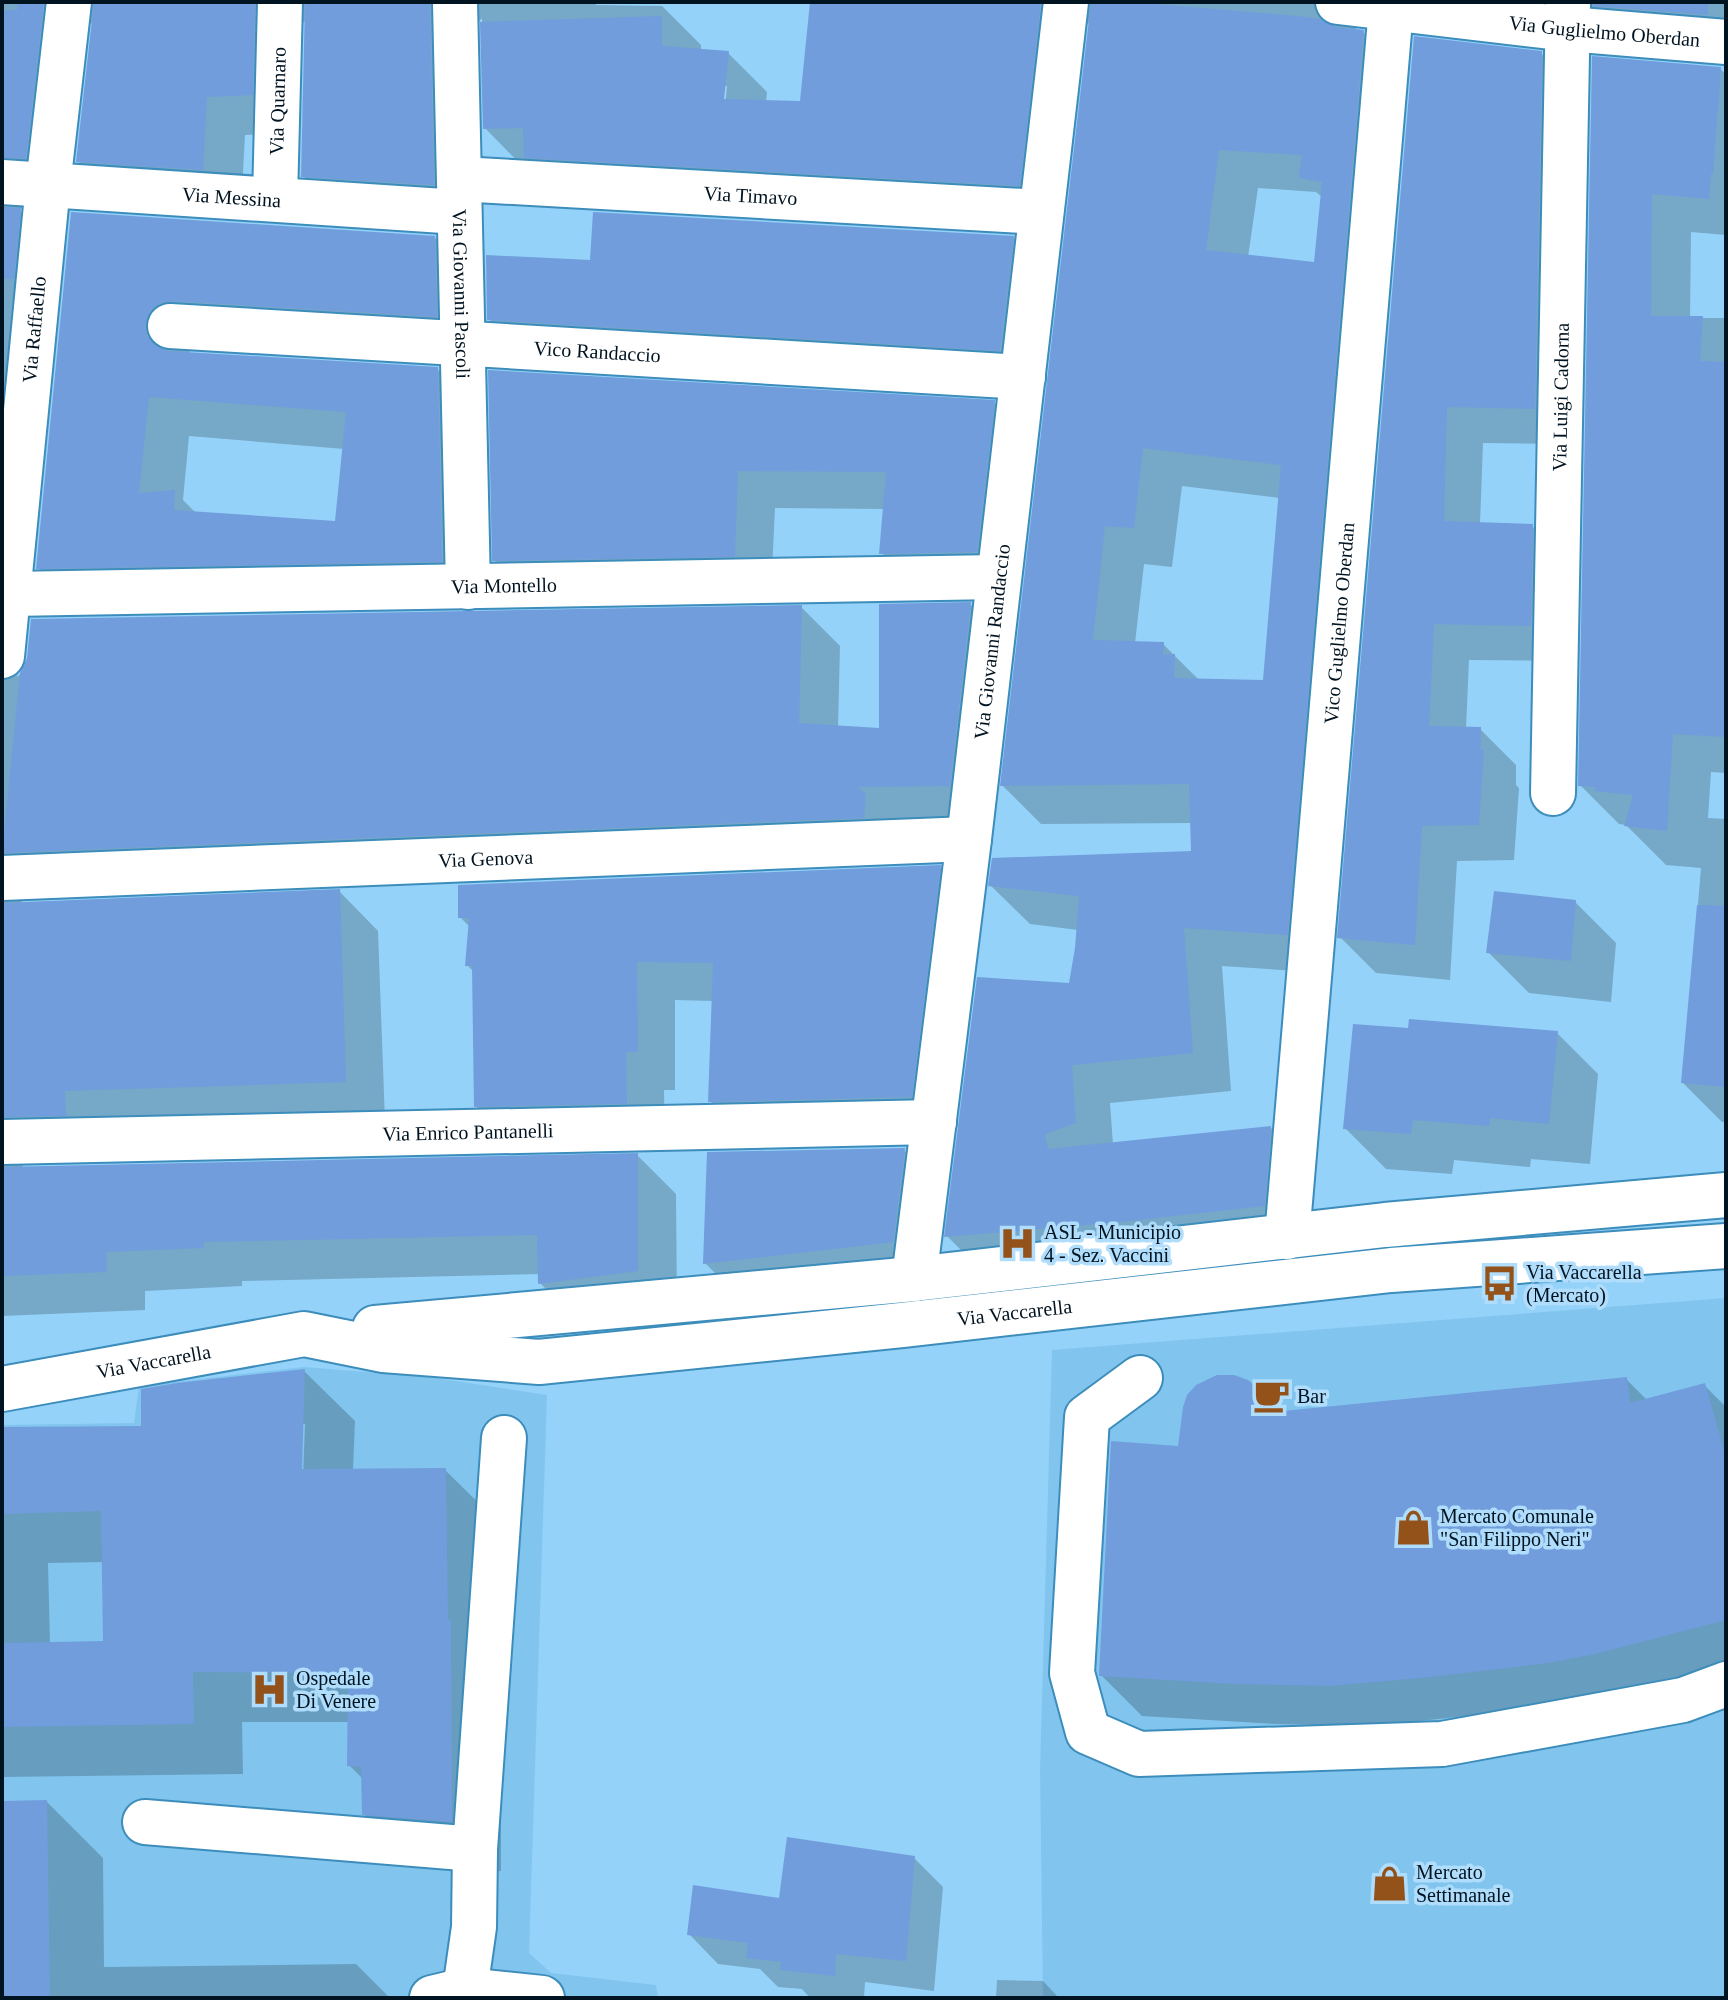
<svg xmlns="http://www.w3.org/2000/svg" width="1728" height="2000" font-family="Georgia,serif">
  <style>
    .built { fill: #81c5ef }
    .shadow { fill: #0003; fill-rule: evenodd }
    .building { fill: #719ddc; fill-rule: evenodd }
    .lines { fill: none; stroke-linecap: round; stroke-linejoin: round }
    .minor-casing { stroke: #3c8dbb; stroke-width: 48 }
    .minor { stroke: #fff; stroke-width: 44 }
    .labels { text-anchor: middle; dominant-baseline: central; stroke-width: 7; stroke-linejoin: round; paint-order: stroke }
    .street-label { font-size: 20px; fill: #001320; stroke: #b0ddfb }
    .poi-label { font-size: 20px; fill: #001320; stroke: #b0ddfb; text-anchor: start }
  </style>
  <rect width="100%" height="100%" fill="#94d2fa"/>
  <path class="built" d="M1726 1298V1998H1043L1040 1769 1052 1350Z
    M304 1367 429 1377 547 1395 529 1953 551 1973 656 1985 658 1998H2V1425L134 1423 139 1386Z"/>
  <path class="shadow" d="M2 2H596V5L662 6 701 45V51L728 53 767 92 766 102 802 103 812 2H1726V52L1357 26 1355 31 1363 32 1402 71 1326 973 1222 966 1231 1091 1110 1103 1113 1145 1271 1128 1310 1167 1303 1244 986 1275 947 1236 1071 985 1078 930 1030 924 990 885 1193 852 1192 823 1041 824 1002 785 1091 21 1085 26 1058 224 524 168 485 128 482 18 472 29V223L342 215 303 176 307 19 298 28 291 133 245 135 241 208 117 200 78 161 94 21 88 26 31 198 19 210 59 249 17 677 23 672 801 607 840 646 838 728 881 730 970 604 1009 643 988 824 29 895 19 904 339 891 378 931 385 1121 28 1160 20 1169 637 1155 676 1194 677 1310 579 1322 540 1283V1274L242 1281V1286L145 1291V1310L2 1316ZM723 86H727L725 109 721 108ZM1258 188 1316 192 1322 197 1315 264 1248 257ZM1182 486 1280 498 1265 682 1199 680 1163 644 1135 643 1144 564 1172 567Z
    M1416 38 1541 53 1577 89 1571 444 1483 443 1480 524 1532 526 1568 562 1566 661 1469 660 1466 729H1480L1516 765V785L1519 788 1514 860 1457 861 1450 980 1376 973 1340 937Z
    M1594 58 1720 69 1726 74V235L1691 232 1690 318H1726V773L1711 772 1708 818 1726 819V1122H1722L1683 1083 1701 868 1666 865 1626 825 1619 824 1580 785Z
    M72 214 434 237 475 278 477 356 200 343 187 354 437 369 478 410 482 601 78 608 38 568ZM189 436 344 449 337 524 197 514 183 500Z
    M1013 237 1051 276 1038 388 527 357 489 319 592 262Z
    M490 372 994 402 1031 440 1014 589 919 591 882 553 885 509 775 508 771 593 532 597 494 560Z
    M940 867 978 906 949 1135 749 1140 710 1101 713 1001 675 1000V1090H664L665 1141 515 1145 476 1106 474 972 467 965 470 927 460 917Z
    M1575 902 1616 943 1611 1002 1529 993 1488 952Z
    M1409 1030 1557 1033 1598 1074 1590 1164 1531 1159 1530 1167 1454 1160 1452 1174 1386 1169 1345 1128Z
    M904 1150 943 1188 931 1280 744 1302 705 1263Z
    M304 1371 355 1421 353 1470H445L496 1520 501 1673V1871L415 1864 364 1814 363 1779 349 1765 350 1722H242L243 1774 2 1777V1429L143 1428ZM301 1424H305L303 1479H299ZM104 1562 105 1643 50 1644 48 1563Z
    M1626 1379 1648 1401 1704 1385 1726 1407V1671L1590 1703 1372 1726 1276 1724 1142 1716 1101 1675 1180 1448 1255 1388 1280 1414Z
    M47 1802 103 1858 104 1967 356 1964 390 1998H2V1803Z
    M914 1858 943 1887 934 1991 865 1982 864 1998H810L802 1989 778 1987 760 1969 718 1964 689 1934 780 1901Z
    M997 1980 1043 1981 1059 1998H996Z"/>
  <path class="building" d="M18 2H44L26 159 2 157V10H17Z
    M94 2H255L253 95 207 97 203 170 76 162Z
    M305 2H430L434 185 301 177Z
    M810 2H1041L1020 186 524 158 523 128 483 129 480 22 662 16V46L729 51 724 99 800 101Z
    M1091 2H1133L1296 16 1321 19 1335 27 1364 30 1288 935 1184 928 1193 1053 1072 1065 1076 1123 1045 1134 1048 1149 1271 1126 1265 1206 1120 1222 944 1237 977 977 1069 983 1075 948 1079 896 988 886 992 858 1191 851 1189 784 1000 786ZM1219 150 1302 155 1299 178 1322 182 1314 262 1206 250ZM1143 448 1281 465 1263 680 1174 678 1175 654 1163 655 1164 642 1093 640 1105 526 1134 528Z
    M1593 2H1708V15L1593 6Z
    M1414 36 1542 51 1535 409 1447 407 1444 521 1533 524 1531 626 1434 624 1429 726 1481 727V750H1484L1479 825 1422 826 1415 945 1337 938Z
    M1592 56 1721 67 1713 174H1711L1709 199 1652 194 1651 316H1703L1700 361 1726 362V737L1673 734 1667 831 1624 826 1633 795 1594 791 1595 787 1578 786Z
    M2 207 21 208 14 279 2 278Z
    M71 212 435 236 437 317 172 301 160 303 150 312 145 325 147 336 156 346 168 351 438 367 442 562 36 569ZM149 397 346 412 335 521 174 510 175 490 139 493Z
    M593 212 1014 236 1000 351 487 320 486 255 590 260Z
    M488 370 995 400 977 552 879 554 886 472 738 471 735 557 492 561Z
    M971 602 950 786 858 787 866 794 864 818 2 853 20 673 27 658 31 619 802 605 799 723 879 728V604Z
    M941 865 912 1097 708 1102 713 963 637 962 638 1052H626L627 1104 474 1107 472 966H465L469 918H458V885Z
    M340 889 346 1082 65 1091 66 1116 2 1117V903Z
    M1494 891 1576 900 1571 961 1486 953Z
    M1697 905 1726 906V1087L1681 1083Z
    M1409 1019 1558 1031 1549 1124 1490 1118V1126L1413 1120 1411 1134 1343 1129 1353 1024 1408 1028Z
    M905 1148 893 1242 703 1264 707 1152Z
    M638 1153V1271L538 1284 537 1235 204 1242V1248L106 1252 107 1272 2 1276V1167Z
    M305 1369 302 1469 446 1468 448 1620H451L452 1822 362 1815 361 1767 347 1766 348 1673 193 1672 194 1724 2 1727V1643L103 1641 101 1511 2 1514V1427L141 1426V1389L177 1383Z
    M1217 1375H1234L1248 1380 1256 1387 1273 1412 1627 1377 1630 1403 1705 1383 1726 1457V1620L1595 1654 1548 1663 1431 1677 1330 1686 1233 1684 1099 1676 1111 1441 1178 1446 1183 1407 1187 1395 1196 1385Z
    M47 1800 50 1998H2V1801Z
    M787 1837 915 1856 906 1961 836 1954 835 1976 780 1970 781 1962 746 1958 748 1943 687 1935 693 1885 779 1898Z"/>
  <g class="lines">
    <defs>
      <g id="minor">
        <path id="s1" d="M455 2 468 587"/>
        <path id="s2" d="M1338 2 1568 29 1726 42"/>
        <path id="s3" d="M459 179 1041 212"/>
        <path id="s4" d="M2 182 459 212"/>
        <path id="s5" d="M275 199 280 2"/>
        <path id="s6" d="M170 326 1023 377"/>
        <path id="s7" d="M10 594 998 577"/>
        <path id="s8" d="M2 656 48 185 69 2"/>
        <path id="s9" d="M1553 793 1568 2"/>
        <path id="s10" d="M2 878 969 839"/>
        <path id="s11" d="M2 1142 934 1122"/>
        <path id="s12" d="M1287 1237 1391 8"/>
        <path id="s13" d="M914 1279 969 839 1066 2"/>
        <path d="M375 1328 914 1279 1385 1225 1726 1195"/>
        <path d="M1140 1378 1087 1417 1072 1673 1088 1732 1139 1754 1442 1744 1683 1700 1726 1684"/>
        <path id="s14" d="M2 1389 304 1334 383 1350 539 1362 902 1325 1391 1270 1726 1246"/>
        <path d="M145 1822 475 1849"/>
        <path d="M465 1990 474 1927 475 1849 504 1438"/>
        <path d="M432 1998 465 1990 542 1998"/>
      </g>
    </defs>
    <use href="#minor" class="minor-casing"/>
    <use href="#minor" class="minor"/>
  </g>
  <defs>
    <symbol id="hospital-bare" viewBox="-9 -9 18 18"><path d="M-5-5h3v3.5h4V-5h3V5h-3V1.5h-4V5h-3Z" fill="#92521a" stroke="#b0ddfb" stroke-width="2.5" paint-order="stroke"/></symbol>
    <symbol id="bus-bare" viewBox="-9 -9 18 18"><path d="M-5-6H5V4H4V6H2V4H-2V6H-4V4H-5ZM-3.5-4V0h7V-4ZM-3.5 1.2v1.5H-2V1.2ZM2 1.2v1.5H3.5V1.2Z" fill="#92521a" stroke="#b0ddfb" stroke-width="2.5" paint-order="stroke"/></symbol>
    <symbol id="cafe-bare" viewBox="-9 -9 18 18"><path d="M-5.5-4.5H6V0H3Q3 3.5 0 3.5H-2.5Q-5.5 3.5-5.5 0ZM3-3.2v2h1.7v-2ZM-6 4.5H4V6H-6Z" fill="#92521a" stroke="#b0ddfb" stroke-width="2.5" paint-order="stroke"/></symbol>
    <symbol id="shop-bare" viewBox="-9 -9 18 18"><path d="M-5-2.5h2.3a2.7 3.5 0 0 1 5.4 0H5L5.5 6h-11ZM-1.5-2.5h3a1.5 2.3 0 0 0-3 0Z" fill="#92521a" stroke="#b0ddfb" stroke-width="2.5" paint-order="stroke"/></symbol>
  </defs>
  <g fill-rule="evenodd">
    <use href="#hospital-bare" x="992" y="1218" width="51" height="51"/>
    <use href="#bus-bare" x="1474" y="1258" width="51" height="51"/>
    <use href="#cafe-bare" x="1246" y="1370" width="51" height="51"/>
    <use href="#shop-bare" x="1388" y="1502" width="51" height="51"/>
    <use href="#hospital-bare" x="244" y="1664" width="51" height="51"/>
    <use href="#shop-bare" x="1364" y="1858" width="51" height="51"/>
  </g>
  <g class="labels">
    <g class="street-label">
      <text stroke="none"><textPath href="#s2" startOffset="268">Via Guglielmo Oberdan</textPath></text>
      <text stroke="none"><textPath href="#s5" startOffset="98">Via Quarnaro</textPath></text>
      <text stroke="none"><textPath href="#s3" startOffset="292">Via Timavo</textPath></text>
      <text stroke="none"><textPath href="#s4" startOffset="230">Via Messina</textPath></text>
      <text stroke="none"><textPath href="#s1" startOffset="292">Via Giovanni Pascoli</textPath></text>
      <text stroke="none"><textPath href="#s8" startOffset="328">Via Raffaello</textPath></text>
      <text stroke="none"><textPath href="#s6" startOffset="428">Vico Randaccio</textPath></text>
      <text stroke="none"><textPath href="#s9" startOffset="396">Via Luigi Cadorna</textPath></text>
      <text stroke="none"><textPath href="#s7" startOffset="494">Via Montello</textPath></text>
      <text stroke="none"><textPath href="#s12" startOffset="616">Vico Guglielmo Oberdan</textPath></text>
      <text stroke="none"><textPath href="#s13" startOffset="642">Via Giovanni Randaccio</textPath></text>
      <text stroke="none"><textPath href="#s10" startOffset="484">Via Genova</textPath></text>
      <text stroke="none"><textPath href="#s11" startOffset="466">Via Enrico Pantanelli</textPath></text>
      <text stroke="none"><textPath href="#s14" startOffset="1022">Via Vaccarella</textPath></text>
      <text stroke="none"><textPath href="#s14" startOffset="154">Via Vaccarella</textPath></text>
    </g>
    <g class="poi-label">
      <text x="1044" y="1232">ASL - Municipio<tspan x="1044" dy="23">4 - Sez. Vaccini</tspan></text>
      <text x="1526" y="1272">Via Vaccarella<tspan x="1526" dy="23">(Mercato)</tspan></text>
      <text x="1297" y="1396">Bar</text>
      <text x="1440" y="1516">Mercato Comunale<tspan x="1440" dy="23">"San Filippo Neri"</tspan></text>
      <text x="296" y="1678">Ospedale<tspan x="296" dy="23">Di Venere</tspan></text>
      <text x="1416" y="1872">Mercato<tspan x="1416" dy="23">Settimanale</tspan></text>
    </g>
  </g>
  <rect width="1728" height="2000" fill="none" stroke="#001320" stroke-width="8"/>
</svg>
